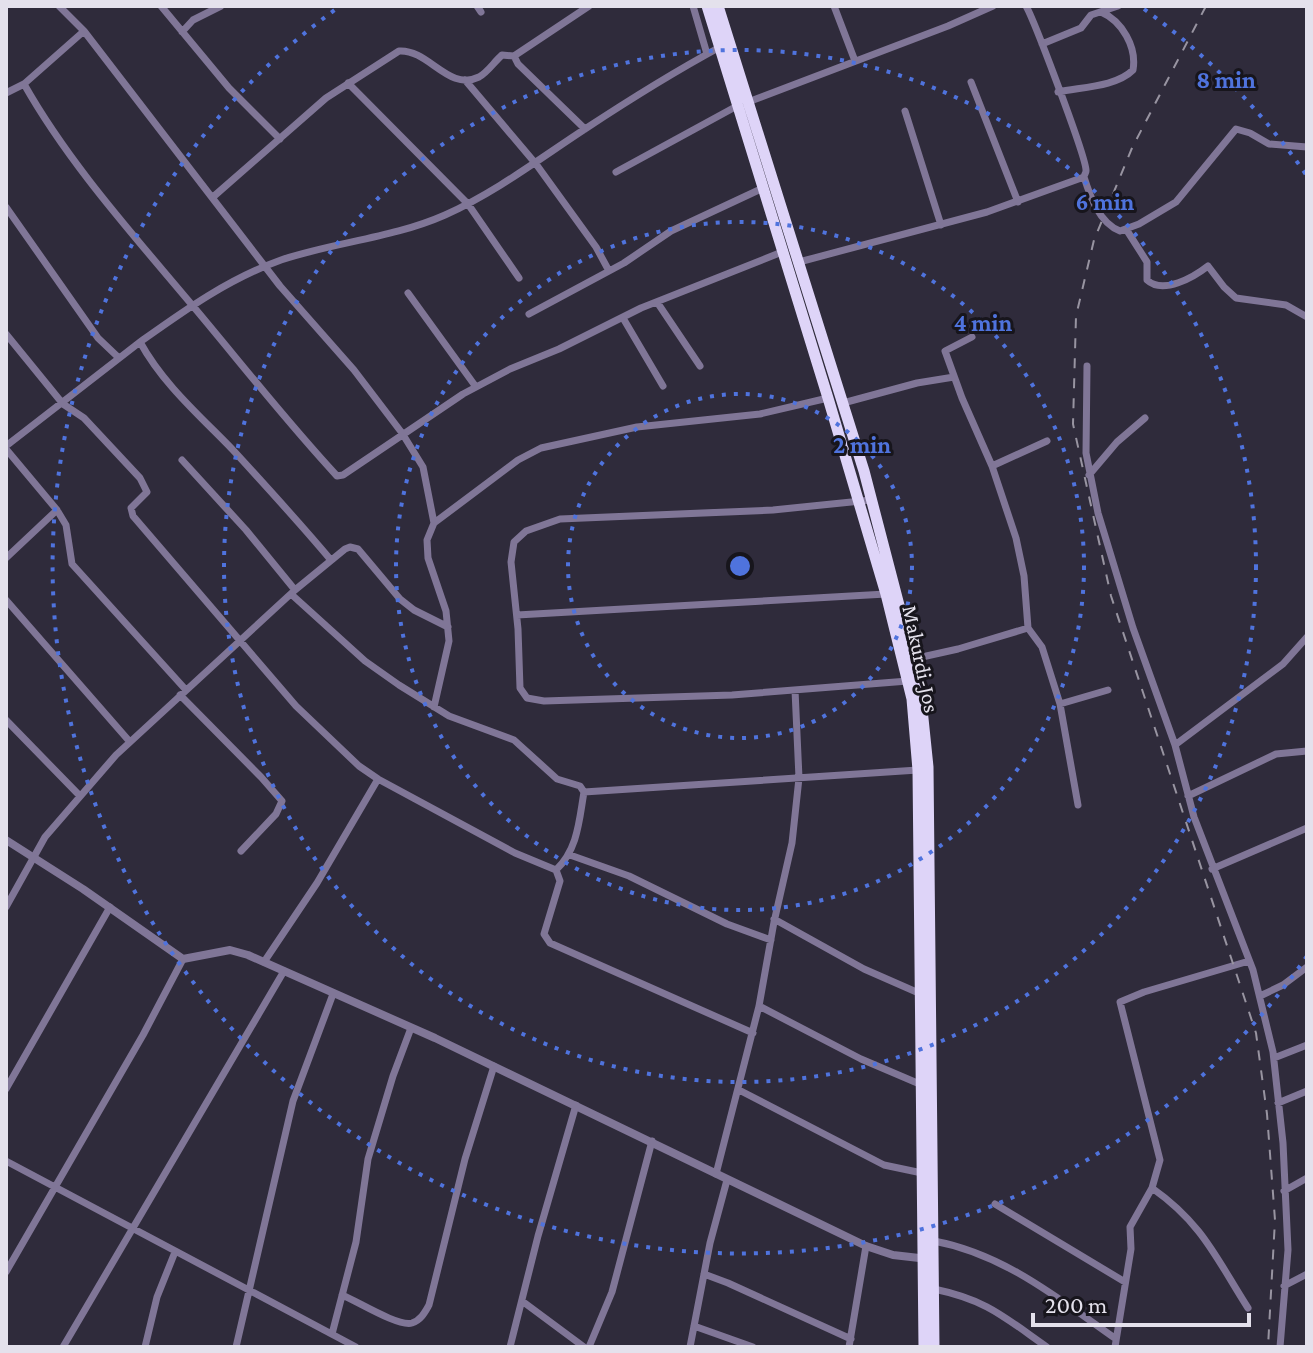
<svg xmlns="http://www.w3.org/2000/svg" width="1313" height="1353" font-family="'Crimson Pro',serif">
  <style>
    .lines { fill: none; stroke-linecap: round; stroke-linejoin: round }
    .minor { stroke: #807697; stroke-width: 7 }
    .tertiary { stroke: #807697; stroke-width: 8 }
    .trunk { stroke: #ded4f8; stroke-width: 11 }
    .rail { stroke: #9894a1; stroke-width: 2; stroke-dasharray: 10 10; stroke-linecap: butt }
    .ring { fill: none; stroke: #4f73dd; stroke-width: 4; stroke-dasharray: 4 8 }
    .labels { text-anchor: middle; dominant-baseline: central; stroke-width: 6; stroke-linejoin: round; paint-order: stroke }
    .street-label { font-size: 22px; fill: #e4e1ec; stroke: #17151c }
    .centre { fill: #4f73dd; stroke: #17151c; stroke-width: 4 }
    .ring-label { font-size: 24px; text-anchor: middle; font-weight: bold; fill: #4f73dd; stroke: #17151c; stroke-width: 6; stroke-linejoin: round; paint-order: stroke }
  </style>
  <rect width="100%" height="100%" fill="#2f2b3b"/>
  <g class="lines">
    <path class="minor" d="M59 6 84 31 280 286 354 370 402 433 423 467 434 523 427 540 428 558 446 611 449 641 434 707
      M161 6 229 88 280 139
      M477 6 481 12
      M693 6 707 54
      M834 6 855 61
      M84 31 24 84C68 162 130 231 187 299 237 358 284 419 337 476L343 475 463 394 510 369 559 349 641 308 782 252
      M182 32 193 20 221 6
      M1042 44 1081 28 1091 15 1118 6
      M465 80 536 164 596 247 609 271
      M971 82 1018 202
      M348 83 468 204 519 278
      M1058 92C1081 87 1116 87 1133 70 1137 47 1122 21 1101 12
      M6 93 24 84
      M748 102 948 26 993 6
      M905 111 941 225
      M585 129 518 64 514 56 589 6
      M616 172 737 106
      M1084 177C1090 196 1099 223 1120 231L1139 224 1176 202 1236 129 1250 133 1269 144 1307 147
      M213 197 326 98 399 51C429 49 448 92 479 77 488 72 494 62 502 55L514 56
      M6 207 98 338 119 358
      M1126 229 1147 262V280C1163 295 1194 277 1208 266L1224 287 1236 298 1286 305 1307 317
      M799 262 987 212 1084 177C1084 175 1086 173 1086 171 1087 159 1034 20 1026 6
      M408 293 476 387
      M657 302 700 366
      M529 314 624 263 671 231 763 188
      M623 318 663 386
      M6 334 63 404 84 418 140 478 147 492 131 508 133 516 296 706 359 766 378 779 515 853 556 870 560 881 544 934 550 943 753 1033
      M972 337 945 351 962 398 992 466 1016 538 1024 576 1028 628 1042 647 1060 704 1078 805
      M1087 366 1086 453 1098 513 1133 628 1175 745 1194 817 1253 970 1273 1052 1283 1143 1288 1250 1280 1347
      M843 403 917 383 954 377
      M6 446 140 342
      M6 449 57 510
      M182 460 246 530 295 590
      M992 466 1047 441
      M1089 475 1117 442 1145 418
      M871 500 773 510 560 519 526 531 514 542 511 562 518 629 520 688 527 698 544 701 732 695 908 681
      M434 523 518 460 541 448 637 427 760 414 828 398
      M6 558 57 510 66 525 72 564 186 690
      M330 559C299 522 265 485 232 449 199 415 163 384 140 342 185 310 228 279 281 260 335 242 393 238 445 215 496 192 539 159 585 129 629 100 674 72 720 47
      M291 594 365 661 399 685 449 716 514 740 557 779 580 786 584 792 918 770
      M6 600 130 742
      M517 615 886 594
      M913 659 958 649 1028 628
      M180 695 261 777 282 801 276 814 241 851
      M1060 704 1108 690
      M6 720 80 796
      M1175 745 1283 664 1307 637
      M1188 796 1276 754 1307 751
      M570 855 629 876 727 924 771 940
      M1212 869 1307 828
      M556 870C578 849 579 821 584 792
      M6 907 45 837 116 755 295 590 345 549 350 547 358 549 400 599 414 610 448 627
      M774 919 864 969 921 994
      M264 962 317 883 378 779
      M1260 996 1283 985 1307 967
      M759 1006 861 1059 922 1085
      M1274 1058 1307 1045
      M6 1089 110 907
      M739 1090 884 1165 922 1173
      M1278 1103 1307 1091
      M6 1161 356 1347
      M716 1174 759 1006 774 922 792 843 799 778 795 690
      M1152 1188C1203 1224 1216 1258 1248 1308
      M1284 1191 1307 1178
      M995 1204 1125 1282
      M934 1241C1004 1254 1059 1299 1116 1339
      M6 1272 143 1035 183 959
      M704 1274 728 1283 851 1339
      M1284 1286 1307 1274
      M934 1289C987 1300 1004 1317 1047 1347
      M342 1295C357 1301 398 1327 412 1323 421 1320 425 1312 429 1305L465 1159 494 1066
      M522 1301 584 1347
      M694 1326 753 1347
      M332 1334 356 1242 368 1159 393 1076 411 1028
      M63 1347 284 971
      M145 1347 157 1297 175 1252
      M236 1347 293 1101 333 994
      M510 1347 538 1236 576 1105
      M589 1347 612 1292 652 1141
      M690 1347 710 1243 727 1180
      M849 1347 866 1246
      M1115 1347 1131 1249 1130 1227 1152 1188 1160 1160 1120 1002 1144 992 1249 961"/>
    <path class="tertiary" d="M6 840 83 889 183 959 230 950 248 955 435 1038 866 1246 893 1255 928 1259"/>
    <path class="trunk" d="M707 6 828 398 886 594 912 699 918 770 924 1347
      M718 6 864 471 913 659 921 699 928 767 934 1347"/>
    <path class="rail" d="M1206 6 1132 148 1094 240 1076 316 1073 424 1111 596 1256 1033 1267 1114 1275 1220 1268 1347"/>
  </g>
  <g class="ring">
    <circle cx="740" cy="566" r="172"/>
    <circle cx="740" cy="566" r="344"/>
    <circle cx="740" cy="566" r="516"/>
    <path d="M1307 956A688 688 0 1 1 336 9M1144 9A688 688 0 0 1 1307 176"/>
  </g>
  <g class="labels">
    <g class="street-label">
      <text transform="translate(921 659) rotate(78)">Makurdi-Jos</text>
    </g>
  </g>
  <circle cx="740" cy="566" r="12" class="centre"/>
  <g class="ring-label">
    <text x="1226" y="88">8 min</text>
    <text x="1105" y="210">6 min</text>
    <text x="983" y="331">4 min</text>
    <text x="862" y="453">2 min</text>
  </g>
  <rect width="1313" height="1353" fill="none" stroke="#e4e1ec" stroke-width="16"/>
  <path d="M1033 1313v12h216v-12" fill="none" stroke="#e4e1ec" stroke-width="4"/>
  <text x="1045" y="1313" font-size="24" fill="#e4e1ec" stroke="#17151c" stroke-width="6" paint-order="stroke">200 m</text>
</svg>
